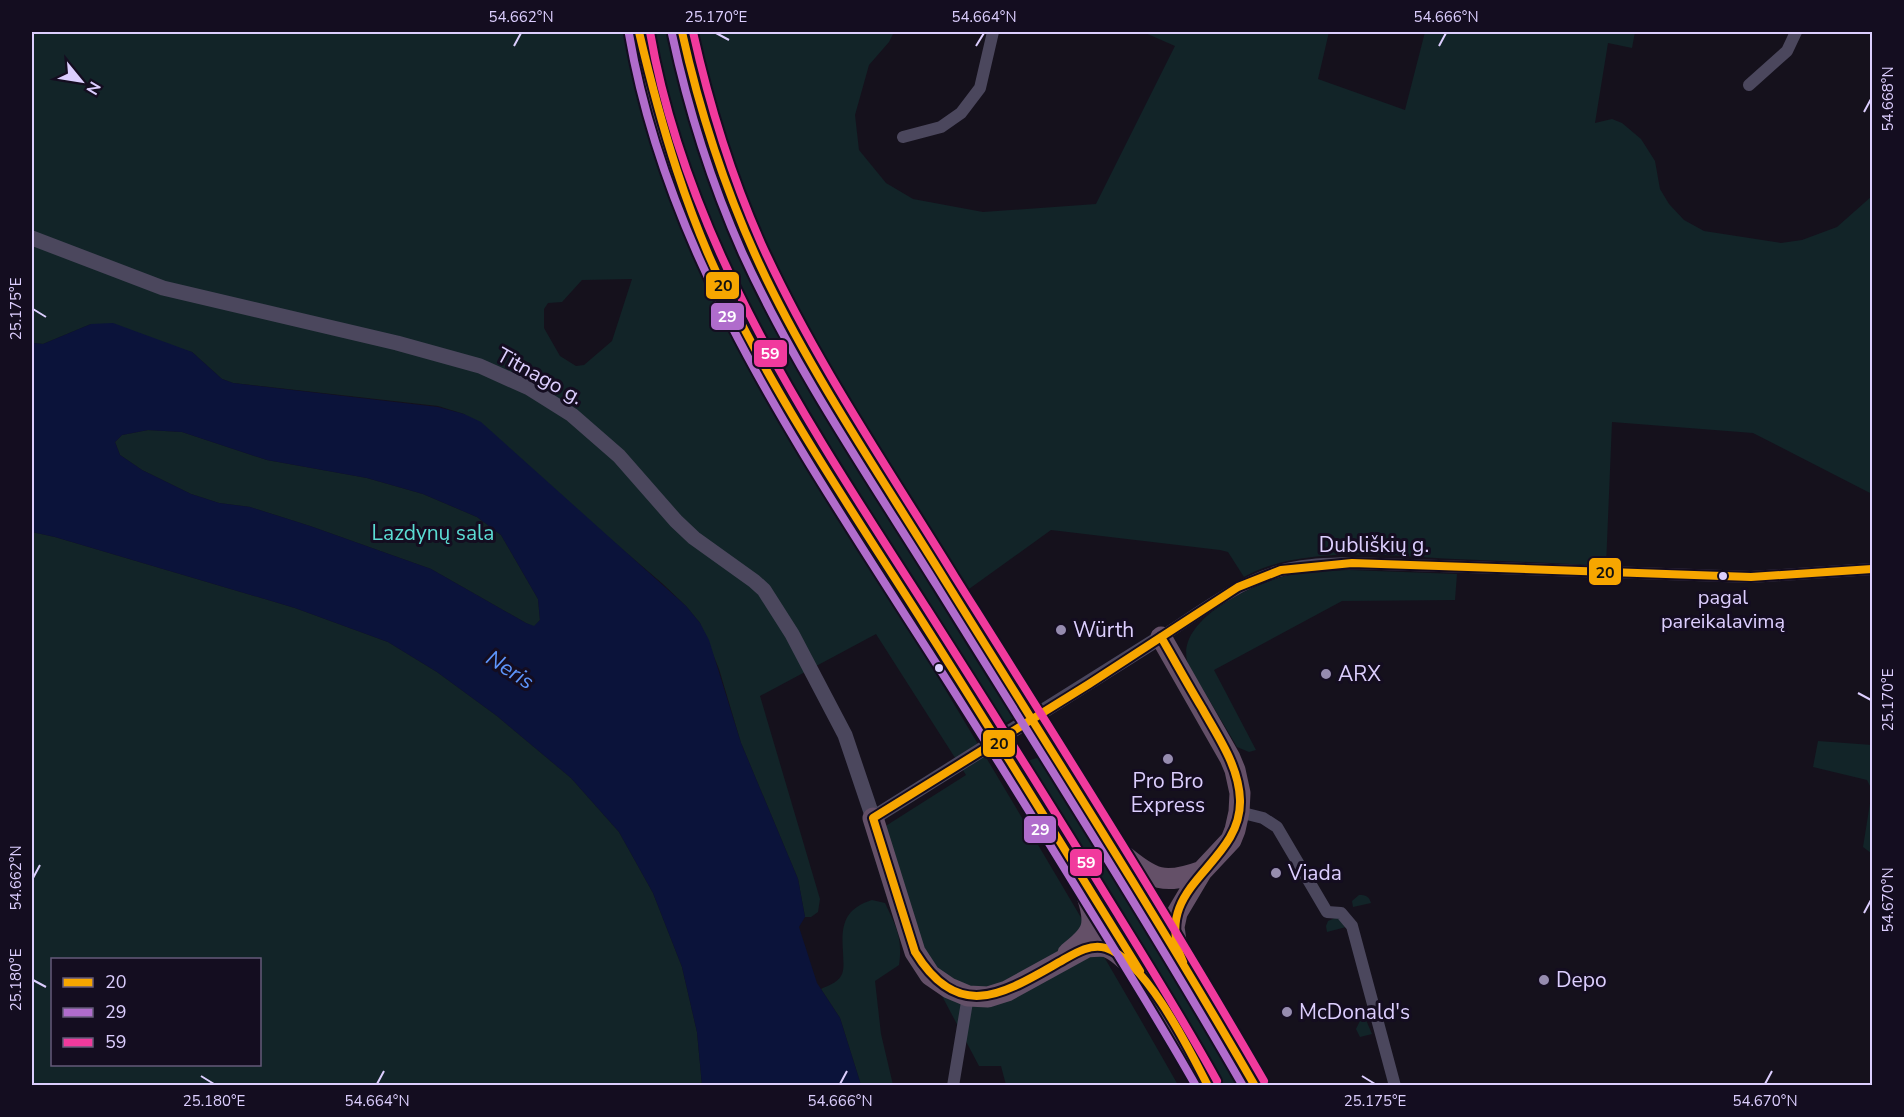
<svg xmlns="http://www.w3.org/2000/svg" width="1904" height="1117" font-family="'Nunito Sans',sans-serif">
  <style>
    .green { fill: #122428; fill-rule: evenodd }
    .water { fill: #0b133a; fill-rule: evenodd }
    .lines { fill: none; stroke-linecap: round; stroke-linejoin: round }
    .minor { stroke: #4b475d; stroke-width: 12 }
    .tertiary { stroke: #4b475d; stroke-width: 15 }
    .trunk { stroke: #645068; stroke-width: 21 }
    .trunk-bridge { stroke: #645068; stroke-width: 21 }
    .bus-1-casing { stroke: #140d20; stroke-width: 12 }
    .bus-2-casing { stroke: #140d20; stroke-width: 12 }
    .bus-3-casing { stroke: #140d20; stroke-width: 12 }
    .bus-1 { stroke: #f7a600; stroke-width: 8 }
    .bus-2 { stroke: #b06ccc; stroke-width: 8 }
    .bus-3 { stroke: #f13a9d; stroke-width: 8 }
    .ticks { fill: none; stroke: #dccefe; stroke-width: 2 }
    .bus-dot { fill: #dccefe; stroke: #140d20; stroke-width: 2 }
    .poi-dot { fill: #968caf; stroke: #140d20; stroke-width: 2 }
    .labels { text-anchor: middle; dominant-baseline: central; stroke-width: 6; stroke-linejoin: round; paint-order: stroke }
    .bus-label { font-size: 20px; fill: #dccefe; stroke: #140d20 }
    .street-label { font-size: 21px; fill: #dccefe; stroke: #140d20 }
    .park-label { font-size: 21px; fill: #5bdcd3; stroke: #140d20 }
    .poi-label { font-size: 21px; fill: #dccefe; stroke: #140d20; text-anchor: start }
    .water-label { font-size: 22px; font-style: italic; fill: #5e96fc; stroke: #140d20 }
    .line-badge { stroke: #140d20; stroke-width: 2 }
    .badge-label { font-size: 16px; text-anchor: middle; font-weight: bold; fill: #fff }
    .pale-badge-label { font-size: 16px; text-anchor: middle; font-weight: bold; fill: #111 }
    .neatline { fill: none; stroke: #dccefe; stroke-width: 2 }
    .ticks-label { font-size: 15px; text-anchor: middle; fill: #dccefe }
  </style>
  <rect width="100%" height="100%" fill="#15111c"/>
  <path class="green" d="M32 32H626C646 140 685 245 736 342 781 427 835 506 885 589 984 754 1083 918 1178 1085H1006L1001 1066H979L922 958 884 827 966 775 876 634 760 696 820 899 818 912 811 917H805L798 879 741 743 719 669 700 623 686 606 663 584 464 414 438 406 233 383 222 379 192 352 91 324 43 344 32 343ZM632 279 612 341 584 365 576 366 560 356 544 328V309L548 303 562 302 582 280Z
    M654 32H670L687 102 716 197 756 286 811 390 1014 718 1004 724 768 348 715 238 663 82Z
    M695 32H894L889 42 869 65 855 115 859 150 886 183 913 199 983 212 1096 204 1175 46 1143 32H1329L1318 79 1405 110 1425 32H1635L1632 48 1608 43 1595 123 1612 119 1622 123 1641 139 1655 161 1660 189 1669 204 1684 220 1704 231 1781 243 1802 240 1837 227 1872 196V494L1753 433 1612 422 1606 566C1556 563 1505 561 1455 559 1391 556 1303 544 1244 577L1228 552 1220 550 1051 530 969 589 960 580 812 341 767 257 719 136Z
    M148 430 182 432 267 460 367 478 423 494 477 517 501 535 538 599 540 620 534 627 526 623 431 569 310 526 250 507 219 503 191 494 142 470 120 455 115 442 122 435Z
    M32 532 55 537 295 608 388 642 437 672 497 716 571 778 619 832 653 893 682 967 697 1032 702 1085 32 1086ZM52 960H260V1064H52Z
    M1349 570 1457 574 1455 600 1342 601 1214 670 1256 750 1249 752 1237 747C1226 728 1214 708 1202 688 1198 681 1191 672 1188 664 1173 619 1256 583 1289 575 1308 570 1329 571 1349 570Z
    M1818 741 1872 745V790L1867 780 1813 767Z
    M1040 757 1217 1037 1241 1085H1221L1210 1063 1027 761Z
    M1872 791V853H1871L1863 847Z
    M1359 895C1366 895 1369 896 1371 903L1353 907 1352 901Z
    M872 900 885 903C896 926 903 939 899 965L875 981 881 1034 893 1085H861L840 1018 821 989C827 986 837 983 841 976 845 969 843 960 843 952 841 925 844 909 872 900Z
    M1337 917 1346 927 1327 932 1326 926 1328 921Z
    M1366 1020 1372 1034 1360 1037 1356 1029 1360 1021Z"/>
  <path class="water" d="M113 323 192 352 222 379 233 383 438 407 464 414 481 422 686 606 700 623 709 640 741 743 798 879 805 917 799 927 817 983 840 1018 861 1085H702L697 1032 682 967 653 893 619 832 571 778 497 716 437 672 388 642 295 608 55 537 32 532V343L43 344 91 324ZM148 430 182 432 267 460 367 478 423 494 477 517 501 535 538 599 540 620 534 626 526 623 431 569 310 526 250 507 219 503 191 494 142 470 120 455 115 442 122 435Z"/>
  <g class="lines">
    <path class="minor" d="M1749 85 1787 51 1796 32
      M903 137 941 127 961 113 980 88 993 32
      M1161 637C1199 613 1235 584 1279 571 1302 564 1328 564 1352 563L1751 577 1872 569
      M1239 812 1263 818 1277 827 1327 912 1341 913 1352 926 1395 1086
      M953 1086 968 996"/>
    <path class="tertiary" d="M32 238 163 288 397 343 480 366 529 388 572 415 619 456 676 521 694 538 754 581 764 590 792 634 845 735 873 818 1161 637"/>
    <path class="trunk" d="M639 32 658 113 682 188 706 249 730 302 799 426 973 701
      M682 32C699 116 728 198 765 275 799 348 843 415 885 483 926 550 968 617 1009 683
      M1161 637 1230 758 1235 770 1240 793 1239 812 1235 830 1231 840 1202 871 1177 913 1174 927 1177 948
      M1055 757 1192 977 1255 1086
      M1019 775 1180 1036 1208 1086
      M873 818 915 952 930 975 949 988 968 996 988 997 1007 991 1087 947C1093 947 1100 945 1107 947 1121 952 1133 968 1144 978
      M1122 854C1153 880 1164 885 1202 871
      M1068 953C1093 934 1097 926 1087 896"/>
    <path class="trunk-bridge" d="M1009 683 1055 757
      M973 701 1019 775"/>
    <defs>
      <path id="bus-1" d="M639 32C661 125 687 216 730 301 786 414 857 518 924 624 997 739 1068 855 1140 971
        M682 32C701 117 728 199 766 278 818 385 886 484 948 585 1051 751 1157 916 1255 1086
        M1161 637C1175 661 1188 685 1202 708 1218 737 1239 766 1240 800 1242 866 1148 885 1183 962
        M1208 1086C1189 1049 1146 961 1106 948 1091 943 1075 953 1063 960 1006 992 960 1025 915 952L873 818 1089 684 1238 587 1281 570 1352 563 1751 577 1872 569"/>
      <path id="bus-2" d="M629 34C666 251 791 436 907 618 969 714 1030 812 1090 910 1126 968 1162 1026 1196 1086
        M672 34C688 109 711 182 742 252 795 369 869 477 937 586 1040 752 1145 916 1243 1086"/>
      <path id="bus-3" d="M650 32C687 246 812 429 927 609 988 705 1049 802 1109 900 1146 960 1183 1019 1217 1081
        M693 32C709 104 731 175 761 243 814 360 888 468 955 577 1060 744 1165 910 1264 1081"/>
    </defs>
    <use href="#bus-1" class="bus-1-casing"/>
    <use href="#bus-2" class="bus-2-casing"/>
    <use href="#bus-3" class="bus-3-casing"/>
    <use href="#bus-1" class="bus-1"/>
    <use href="#bus-2" class="bus-2"/>
    <use href="#bus-3" class="bus-3"/>
  </g>
  <path class="ticks" d="M716 33 729 40M514 46 521 33M976 46 984 33M1439 46 1446 33M1864 112 1871 99M33 309 46 317M1858 693 1871 700M33 878 40 865M1864 913 1871 900M33 980 46 987M201 1076 214 1084M1362 1076 1375 1084M377 1084 384 1071M840 1084 847 1071M1765 1084 1772 1071"/>
  <g class="bus-dot">
    <circle cx="1723" cy="576" r="5"/>
    <circle cx="939" cy="668" r="5"/>
  </g>
  <g class="poi-dot">
    <circle cx="1061" cy="630" r="6"/>
    <circle cx="1326" cy="674" r="6"/>
    <circle cx="1168" cy="759" r="6"/>
    <circle cx="1276" cy="873" r="6"/>
    <circle cx="1544" cy="980" r="6"/>
    <circle cx="1287" cy="1012" r="6"/>
  </g>
  <g class="labels">
    <g class="bus-label">
      <text x="1723" y="597">pagal<tspan x="1723" dy="24">pareikalavimą</tspan></text>
    </g>
    <g class="street-label">
      <text transform="translate(540 376) rotate(29)">Titnago g.</text>
      <text x="1374" y="545">Dubliškių g.</text>
    </g>
    <g class="park-label">
      <text x="433" y="533">Lazdynų sala</text>
    </g>
    <g class="poi-label">
      <text x="1073" y="630">Würth</text>
      <text x="1338" y="674">ARX</text>
      <text x="1168" y="781" text-anchor="middle">Pro Bro<tspan x="1168" dy="24">Express</tspan></text>
      <text x="1288" y="873">Viada</text>
      <text x="1556" y="980">Depo</text>
      <text x="1299" y="1012">McDonald's</text>
    </g>
    <g class="water-label">
      <text transform="translate(510 670) rotate(33)">Neris</text>
    </g>
  </g>
  <g class="line-badge">
    <rect x="705" y="271" width="35" height="29" rx="6" fill="#f7a600"/>
    <rect x="710" y="302" width="35" height="29" rx="6" fill="#b06ccc"/>
    <rect x="753" y="339" width="35" height="29" rx="6" fill="#f13a9d"/>
    <rect x="1588" y="557" width="34" height="29" rx="6" fill="#f7a600"/>
    <rect x="982" y="729" width="34" height="29" rx="6" fill="#f7a600"/>
    <rect x="1023" y="815" width="34" height="29" rx="6" fill="#b06ccc"/>
    <rect x="1069" y="848" width="34" height="29" rx="6" fill="#f13a9d"/>
  </g>
  <g class="badge-label">
    <text x="727" y="322">29</text>
    <text x="770" y="359">59</text>
    <text x="1040" y="835">29</text>
    <text x="1086" y="868">59</text>
  </g>
  <g class="pale-badge-label">
    <text x="723" y="291">20</text>
    <text x="1605" y="578">20</text>
    <text x="999" y="749">20</text>
  </g>
  <rect width="1904" height="1117" fill="none" stroke="#140d20" stroke-width="66"/>
  <rect x="51" y="958" width="210" height="108" fill="#140d20" stroke="#645a79" stroke-width="1.5"/>
  <rect x="63" y="978" width="30" height="9" fill="#f7a600" stroke="#645a79" stroke-width="1.5"/>
  <text x="105" y="988" font-size="18" fill="#dccefe">20</text>
  <rect x="63" y="1008" width="30" height="9" fill="#b06ccc" stroke="#645a79" stroke-width="1.5"/>
  <text x="105" y="1018" font-size="18" fill="#dccefe">29</text>
  <rect x="63" y="1038" width="30" height="9" fill="#f13a9d" stroke="#645a79" stroke-width="1.5"/>
  <text x="105" y="1048" font-size="18" fill="#dccefe">59</text>
  <g transform="translate(81 81) rotate(120)" stroke="#140d20" stroke-width="4.5" paint-order="stroke">
  <path d="M0-4.5L10 22L0 15L-10 22Z" fill="#dccefe"/>
  <text y="-9" font-size="16" font-weight="bold" text-anchor="middle" fill="#dccefe">N</text>
  </g>
  <rect x="33" y="33" width="1838" height="1051" class="neatline"/>
  <g class="ticks-label">
    <text x="521" y="22">54.662°N</text>
    <text x="716" y="22">25.170°E</text>
    <text x="984" y="22">54.664°N</text>
    <text x="1446" y="22">54.666°N</text>
    <text transform="translate(1888 99) rotate(-90)" y="5">54.668°N</text>
    <text transform="translate(16 309) rotate(-90)" y="5">25.175°E</text>
    <text transform="translate(1888 700) rotate(-90)" y="5">25.170°E</text>
    <text transform="translate(16 878) rotate(-90)" y="5">54.662°N</text>
    <text transform="translate(1888 900) rotate(-90)" y="5">54.670°N</text>
    <text transform="translate(16 980) rotate(-90)" y="5">25.180°E</text>
    <text x="214" y="1106">25.180°E</text>
    <text x="377" y="1106">54.664°N</text>
    <text x="840" y="1106">54.666°N</text>
    <text x="1375" y="1106">25.175°E</text>
    <text x="1765" y="1106">54.670°N</text>
  </g>
</svg>
